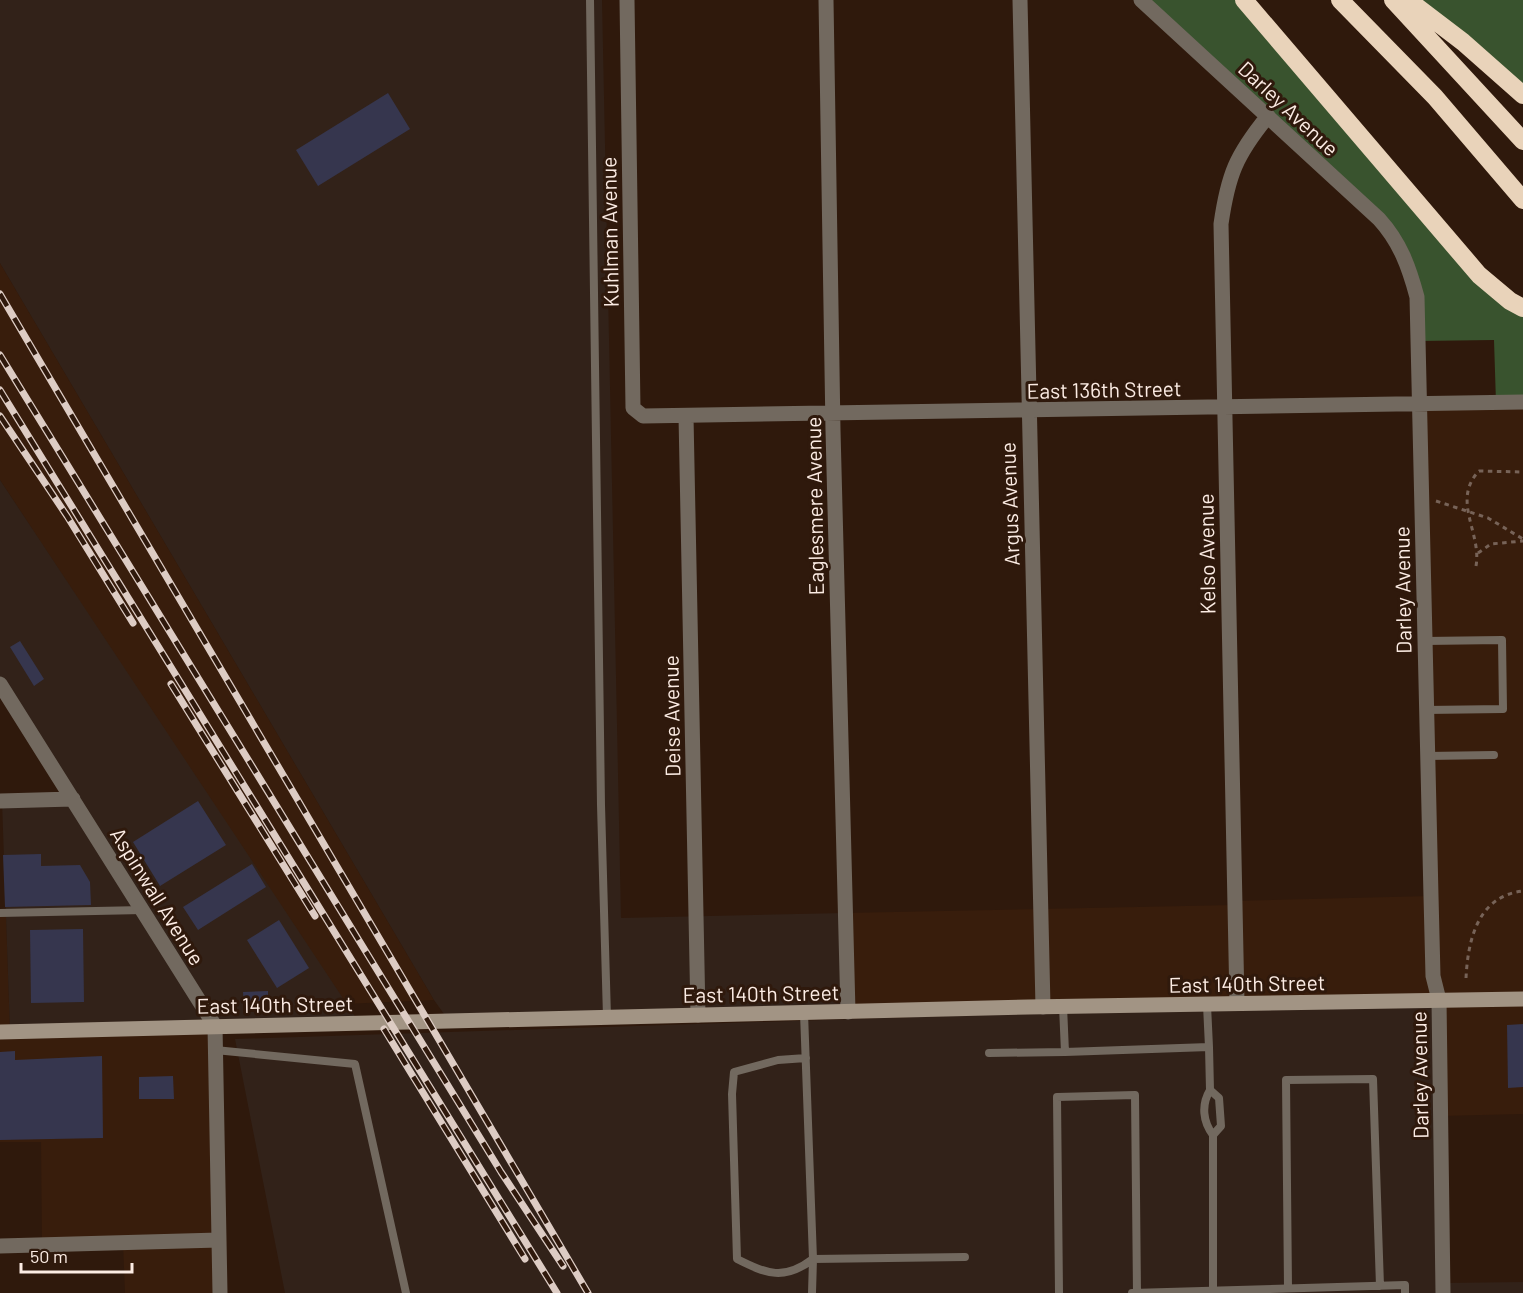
<svg xmlns="http://www.w3.org/2000/svg" width="1523" height="1293" font-family="Barlow,sans-serif">
  <style>
    .built { fill: #381d0c }
    .industrial { fill: #322219 }
    .forest { fill: #39532e }
    .building { fill: #36364e }
    .lines { fill: none; stroke-linecap: round; stroke-linejoin: round }
    .path { stroke: #776358; stroke-width: 3; stroke-dasharray: 4.5 4.5; stroke-linecap: butt }
    .lane { stroke: #72695f; stroke-width: 8 }
    .street { stroke: #72695f; stroke-width: 15 }
    .secondary { stroke: #a29484; stroke-width: 15 }
    .highway { stroke: #e9d3ba; stroke-width: 18 }
    .rail-casing { stroke: #ddccc4; stroke-width: 7 }
    .rail { stroke: #2f190c; stroke-width: 4.5; stroke-dasharray: 14; stroke-linecap: butt }
    .labels { text-anchor: middle; dominant-baseline: central; stroke-width: 6; stroke-linejoin: round; paint-order: stroke }
    .street-label { font-size: 21px; fill: #fcece4; stroke: #2f190c }
  </style>
  <rect width="100%" height="100%" fill="#2f190c"/>
  <path class="built" d="M0 263 434 1000 344 1004 0 480Z
    M1523 402V1114L1441 1116 848 1012 845 913 1234 905 1235 901 1430 896 1419 404Z
    M0 913H6L10 1032 215 1026 220 1293H125L123 1243 42 1245 41 1142H0Z"/>
  <path class="industrial" d="M0 0H602L621 918 845 913 848 1012 449 1021 434 1000 0 263Z
    M0 480 360 1024 10 1032 2 801 72 799 0 684Z
    M1439 1000 1444 1283 1523 1282V1293H285L235 1039Z"/>
  <path class="forest" d="M1141 0H1244L1435 226 1523 308V402L1496 403 1494 340 1418 341 1417 297 1395 236Z
    M1408 0H1523V95Z"/>
  <path class="building" d="M388 93 410 129 318 186 296 150Z
    M20 641 44 679 34 686 10 647Z
    M198 801 226 845 160 886 133 842Z
    M41 854V866L80 865 90 882 91 905 5 907 3 855Z
    M252 864 266 887 198 930 183 907Z
    M279 920 309 968 277 988 247 940Z
    M83 929 84 1002 31 1003 30 930Z
    M268 991V1005H244L243 992Z
    M1523 1024V1087L1508 1088 1507 1025Z
    M15 1051V1060L102 1056 103 1138 0 1140V1052Z
    M173 1076 174 1099H139V1077Z"/>
  <g class="lines">
    <path class="path" d="M1436 501 1488 518 1523 539
      M1478 553 1491 544 1523 541
      M1476 566C1482 533 1451 500 1479 471L1523 472
      M1466 978C1468 939 1478 896 1523 891"/>
    <path class="lane" d="M590 0 601 805 607 1017
      M1425 641 1502 640 1503 709 1426 710
      M1427 756 1494 755
      M0 913 143 910
      M1063 1006 1065 1052 1209 1047 1207 1005
      M804 1013 813 1259 965 1257
      M1209 1047 1210 1090
      M215 1050 355 1064 406 1293
      M989 1053 1065 1052
      M806 1058 778 1060 734 1072 732 1094 737 1259C767 1274 784 1281 813 1259
      M1210 1090 1219 1098 1221 1126 1213 1135C1203 1122 1201 1105 1210 1090Z
      M1288 1288 1286 1080 1373 1079 1380 1286
      M1213 1290V1135
      M812 1293 813 1259
      M1059 1293 1057 1097 1135 1095 1137 1293
      M1132 1293 1405 1285V1293"/>
    <path class="street" d="M627 0 633 408 643 416 1523 402
      M826 0 833 430 848 1012
      M1020 0 1043 1007
      M1141 0 1379 219C1400 242 1409 267 1417 297L1431 896 1433 976 1439 1000 1443 1293
      M686 416 698 1015
      M0 684 215 1026 220 1293
      M0 801 73 799
      M1237 1003 1221 224C1228 175 1236 155 1268 116
      M0 1246 219 1240"/>
    <path class="secondary" d="M0 1032 1028 1007 1523 999"/>
    <path class="highway" d="M1244 0 1479 275 1510 301 1523 308
      M1340 0 1435 97 1523 200
      M1393 0 1523 141
      M1408 0 1463 42 1523 95"/>
    <defs>
      <path id="rail" d="M0 294 588 1293
        M0 355 501 1172 563 1266
        M0 390 557 1293
        M0 416 67 516 133 623
        M171 684 315 916
        M384 1029 525 1259"/>
    </defs>
    <use href="#rail" class="rail-casing"/>
    <use href="#rail" class="rail"/>
  </g>
  <g class="labels">
    <g class="street-label">
      <text transform="translate(1289 108) rotate(43)">Darley Avenue</text>
      <text transform="translate(609 232) rotate(-91)">Kuhlman Avenue</text>
      <text transform="translate(1104 389) rotate(-1)">East 136th Street</text>
      <text transform="translate(1009 504) rotate(-92)">Argus Avenue</text>
      <text transform="translate(814 506) rotate(-91)">Eaglesmere Avenue</text>
      <text transform="translate(1206 554) rotate(-91)">Kelso Avenue</text>
      <text transform="translate(1402 590) rotate(-91)">Darley Avenue</text>
      <text transform="translate(671 716) rotate(-91)">Deise Avenue</text>
      <text transform="translate(158 896) rotate(58)">Aspinwall Avenue</text>
      <text transform="translate(1247 983) rotate(-1)">East 140th Street</text>
      <text transform="translate(761 993) rotate(-1)">East 140th Street</text>
      <text transform="translate(275 1004) rotate(-1)">East 140th Street</text>
      <text transform="translate(1419 1075) rotate(-91)">Darley Avenue</text>
    </g>
  </g>
  <path d="M21 1263v9h111v-9" fill="none" stroke="#fcece4" stroke-width="3"/>
  <text x="30" y="1263" font-size="18" fill="#fcece4" stroke="#2f190c" stroke-width="4.5" paint-order="stroke">50 m</text>
</svg>
